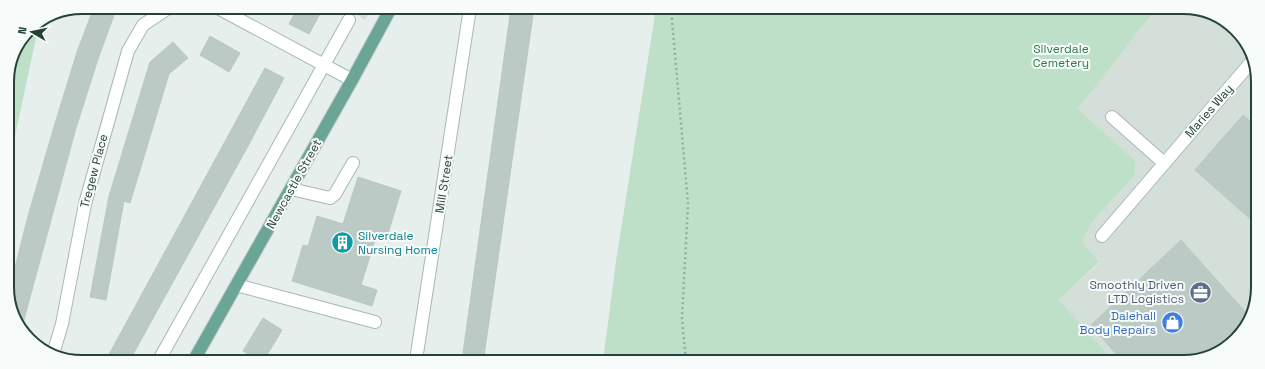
<svg xmlns="http://www.w3.org/2000/svg" width="1265" height="369" font-family="'Space Grotesk',sans-serif">
  <style>
    .built { fill: #d4dfda }
    .green { fill: #bfe0c8 }
    .lines { fill: none; stroke-linecap: round; stroke-linejoin: round }
    .stream { stroke: #8ec9d4; stroke-width: 5.5 }
    .building { fill: #bbcac4; stroke: #b8c9c2 }
    .minor-casing { stroke: #a8b8b2; stroke-width: 14 }
    .major-casing { stroke: #c2cac8; stroke-width: 14 }
    .path { stroke: #86b3a5; stroke-width: 2.5; stroke-dasharray: 2 3; stroke-linecap: butt }
    .minor { stroke: #fff; stroke-width: 12 }
    .major { stroke: #6aa596; stroke-width: 12 }
    .labels { text-anchor: middle; dominant-baseline: central; stroke-width: 4; stroke-linejoin: round; paint-order: stroke }
    .park-label { font-size: 12px; fill: #2d7a4b; stroke: #f7fbf9 }
    .street-label { font-size: 12px; fill: #24423a; stroke: #f7fbf9 }
    .culture-label { font-size: 12px; fill: #0d838f; stroke: #f7fbf9; text-anchor: start }
    .service-label { font-size: 12px; fill: #4e5e75; stroke: #f7fbf9; text-anchor: end }
    .shop-label { font-size: 12px; fill: #366cbe; stroke: #f7fbf9; text-anchor: end }
    .rim { fill: none; stroke: #24423a; stroke-width: 2 }
  </style>
  <rect width="100%" height="100%" fill="#e6efeb"/>
  <path class="built" d="M347 8H371L365 20Z
    M1156 9 1202 10 1239 32 1257 68 1255 306 1229 346 1187 362H1115L1059 300 1099 263 1082 242 1093 221 1135 175 1078 109Z"/>
  <path class="green" d="M656 8 1156 9 1078 109 1135 161V175L1093 221 1082 242 1099 262 1059 300 1115 362 603 361 616 261Z
    M39 22 36 38 8 169 7 78 29 29Z"/>
  <g class="lines">
    <path class="stream" d="M356 8 358 12"/>
  </g>
  <path class="building" d="M94 7H117L98 59 76 128 22 327 8 301V295L28 216 53 130 77 52Z
    M298 7 323 8 309 34 289 24Z
    M511 8H534L484 356 463 353Z
    M210 36 240 53 229 72 200 55Z
    M173 42 188 58 169 74 130 203 124 201 106 300 90 297 109 196 150 62Z
    M265 68 284 78 248 146 130 360H106Z
    M1243 115 1256 126V224L1195 170Z
    M358 177 401 191 386 240 376 237 361 285 377 290 372 306 292 281 303 245 308 246 317 216 343 224Z
    M1181 240 1249 316 1229 346 1187 362H1123L1091 325Z
    M263 318 282 330 264 360H258L243 351Z"/>
  <g class="lines">
    <defs>
      <path id="minor" d="M216 7 352 80
        M1112 117 1164 163
        M291 189 330 198 335 194 353 163
        M1102 236 1253 60
        M236 285 375 322
        M53 354 62 324 85 204 128 51 143 25 170 7
        M159 360 349 20
        M416 360 470 8"/>
      <path id="major" d="M194 360 352 80 391 8"/>
    </defs>
    <use href="#minor" class="minor-casing"/>
    <use href="#major" class="major-casing"/>
    <path class="path" d="M671 8 688 204 682 319 686 361"/>
    <use href="#minor" class="minor"/>
    <use href="#major" class="major"/>
  </g>
  <defs>
    <symbol id="building-disc" viewBox="-11 -11 22 22"><circle r="9.5" fill="#0f9aa8" stroke="#f7fbf9"/><path d="M-4-6H4V6H1V3H-1V6H-4ZM-2.5-4.3h1.7v1.8h-1.7ZM.8-4.3h1.7v1.8H.8ZM-2.5-1h1.7V.8h-1.7ZM.8-1h1.7V.8H.8Z" fill="#fff"/></symbol>
    <symbol id="office-disc" viewBox="-11 -11 22 22"><circle r="9.5" fill="#5c6f8a" stroke="#f7fbf9"/><path d="M-6-3h4V-5.5h4V-3h4V5H-6ZM-1-4.5V-3h2v-1.5ZM-6 0V1H6V0Z" fill="#fff"/></symbol>
    <symbol id="shop-disc" viewBox="-11 -11 22 22"><circle r="9.5" fill="#3f7fe0" stroke="#f7fbf9"/><path d="M-5-2.5h2.3a2.7 3.5 0 0 1 5.4 0H5L5.5 6h-11ZM-1.5-2.5h3a1.5 2.3 0 0 0-3 0Z" fill="#fff"/></symbol>
  </defs>
  <g fill-rule="evenodd">
    <use href="#building-disc" x="330" y="230" width="25" height="25"/>
    <use href="#office-disc" x="1188" y="280" width="25" height="25"/>
    <use href="#shop-disc" x="1160" y="310" width="25" height="25"/>
  </g>
  <g class="labels">
    <g class="park-label">
      <text x="1061" y="49">Silverdale<tspan x="1061" dy="14">Cemetery</tspan></text>
    </g>
    <g class="street-label">
      <text transform="translate(1209 111) rotate(-49)">Maries Way</text>
      <text transform="translate(94 171) rotate(-75)">Tregew Place</text>
      <text transform="translate(294 184) rotate(-61)">Newcastle Street</text>
      <text transform="translate(444 184) rotate(-81)">Mill Street</text>
    </g>
    <g class="culture-label">
      <text x="358" y="236">Silverdale<tspan x="358" dy="14">Nursing Home</tspan></text>
    </g>
    <g class="service-label">
      <text x="1184" y="285">Smoothly Driven<tspan x="1184" dy="14">LTD Logistics</tspan></text>
    </g>
    <g class="shop-label">
      <text x="1156" y="316">Dalehall<tspan x="1156" dy="14">Body Repairs</tspan></text>
    </g>
  </g>
  <path d="M0 0H1265V369H0ZM82 14H1183A68 68 0 0 1 1251 82V287A68 68 0 0 1 1183 355H82A68 68 0 0 1 14 287V82A68 68 0 0 1 82 14Z" fill="#f7fbf9" fill-rule="evenodd"/>
  <path class="rim" d="M82 14H1183A68 68 0 0 1 1251 82V287A68 68 0 0 1 1183 355H82A68 68 0 0 1 14 287V82A68 68 0 0 1 82 14Z"/>
  <g transform="translate(32 32) rotate(279)" stroke="#f7fbf9" stroke-width="3" paint-order="stroke">
  <path d="M0-3L7 15L0 10L-7 15Z" fill="#24423a"/>
  <text y="-6" font-size="11" font-weight="bold" text-anchor="middle" fill="#24423a">N</text>
  </g>
</svg>
